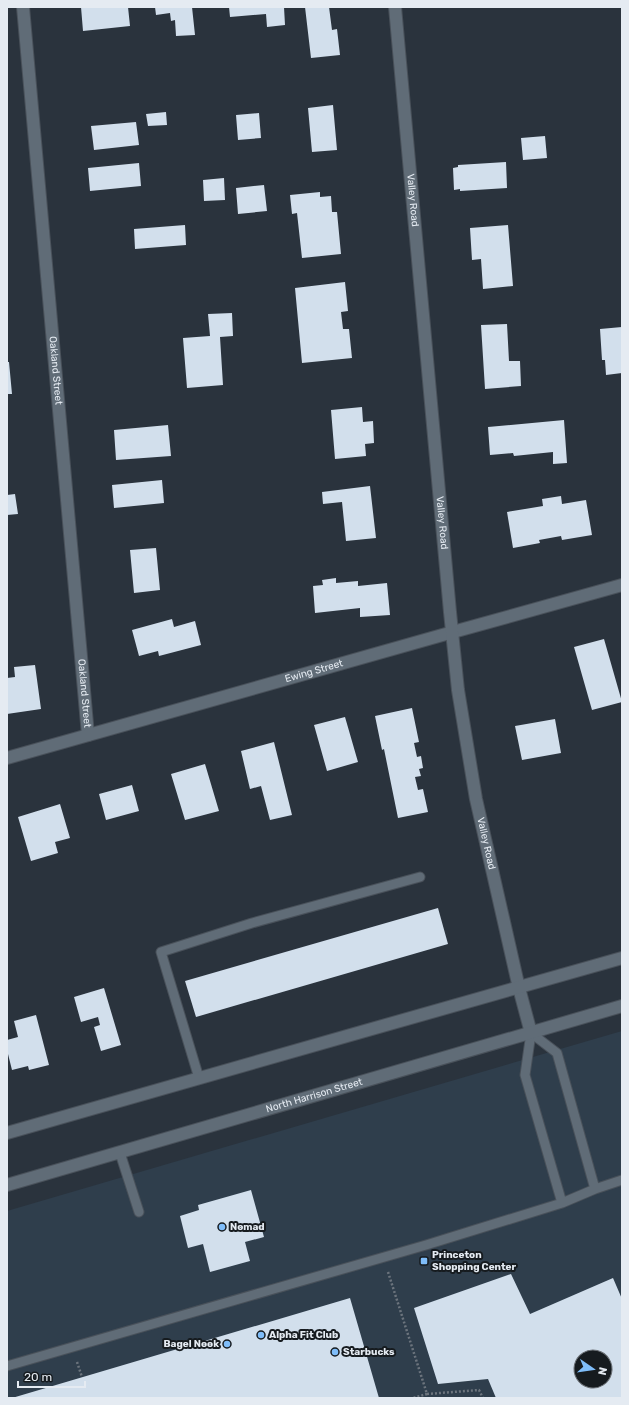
<svg xmlns="http://www.w3.org/2000/svg" width="629" height="1405" font-family="Rubik,sans-serif">
  <style>
    .built { fill: #2f3e4c; fill-rule: evenodd }
    .building { fill: #d2dfec; fill-rule: evenodd }
    .lines { fill: none; stroke-linecap: round; stroke-linejoin: round }
    .lane-casing { stroke: #49515a; stroke-width: 11 }
    .street-casing { stroke: #49515a; stroke-width: 14 }
    .secondary-casing { stroke: #49515a; stroke-width: 14 }
    .path { stroke: #6c747d; stroke-width: 2.5; stroke-dasharray: 2 2; stroke-linecap: butt }
    .lane { stroke: #606c77; stroke-width: 9 }
    .street { stroke: #606c77; stroke-width: 12 }
    .secondary { stroke: #606c77; stroke-width: 12 }
    .poi-dot { fill: #7fbdf9; stroke: #161b1f; stroke-width: 1.5 }
    .labels { text-anchor: middle; dominant-baseline: central; stroke-width: 4; stroke-linejoin: round; paint-order: stroke }
    .street-label { font-size: 10px; fill: #e5ebf2; stroke: #161b1f }
    .poi-label { font-size: 10px; font-weight: bold; fill: #e5ebf2; stroke: #161b1f; text-anchor: start }
  </style>
  <rect width="100%" height="100%" fill="#2a333d"/>
  <path class="built" d="M622 1031V1398H7V1211ZM581 1357H605V1381H581Z"/>
  <path class="building" d="M81 7H128L130 26 83 31Z
    M155 7H192L195 35 176 36 175 20 171 21 170 13 156 15Z
    M229 7H284L285 25 267 27 266 14 230 17Z
    M305 7H329L332 30 337 29 340 55 311 58Z
    M333 105 337 150 312 152 308 108Z
    M166 112 167 125 148 126 146 114Z
    M259 113 261 138 238 140 236 115Z
    M136 122 139 145 94 150 91 126Z
    M545 136 547 158 523 160 521 138Z
    M506 162 507 188 460 191V189L454 190 453 168 458 167V165Z
    M139 163 141 186 90 191 88 168Z
    M224 178 225 200 204 201 203 180Z
    M264 185 267 211 238 214 236 188Z
    M320 192V197L331 196 332 212H337L341 254 302 258 297 213 292 214 290 195Z
    M185 225 186 245 135 249 134 229Z
    M508 225 513 286 483 289 481 259 472 260 470 228Z
    M345 282 348 311 341 312 343 329H349L352 358 302 363 295 288Z
    M232 313 233 336 220 337 223 385 187 388 183 338 210 336 208 314Z
    M507 324 509 361H520L521 386 485 389 481 325Z
    M622 327V373L606 375 605 360H602L600 329Z
    M7 362H9L12 394H7Z
    M362 407 363 422 373 421 374 443 365 444 366 456 335 459 331 410Z
    M564 420 567 463 553 464V452L514 456 513 453 490 455 488 427Z
    M168 425 171 456 116 460 114 430Z
    M162 480 164 503 114 508 112 485Z
    M370 486 376 538 346 541 342 502 323 504 322 492Z
    M15 494 18 514 7 515V495Z
    M561 496 562 504 586 500 592 535 562 540 561 536 539 540 540 543 513 548 507 512 543 506 542 499Z
    M156 548 160 590 134 593 130 550Z
    M336 578V583L358 581V586L387 583 390 615 360 617V608L315 613 313 586 323 585 322 580Z
    M172 619 174 627 195 621 201 645 159 656 158 651 139 656 132 630Z
    M604 639 622 702 592 710 574 647Z
    M35 665 41 709 7 714V678L15 677 14 667Z
    M412 708 419 742 414 743 417 757 421 756 423 768 419 769 421 776 415 777 418 790 423 789 428 812 398 818 384 749 382 750 375 716Z
    M345 717 358 762 327 771 314 725Z
    M555 719 561 753 522 760 515 726Z
    M274 742 292 815 270 820 261 786 250 789 241 751Z
    M205 764 219 811 185 820 171 774Z
    M132 785 139 811 106 820 99 794Z
    M60 804 70 838 55 842 58 853 31 861 18 817Z
    M438 908 448 944 196 1017 185 981Z
    M104 988 121 1045 101 1051 94 1027 100 1025 98 1017 81 1022 74 997Z
    M36 1015 49 1065 29 1070 28 1066 12 1070 7 1050V1040L18 1037 14 1021Z
    M251 1190 264 1237 245 1242 250 1261 210 1272 203 1244 188 1248 180 1216 199 1210 198 1205Z
    M511 1274 530 1314 613 1278 622 1299V1398H496L488 1379 438 1384 414 1308ZM581 1357H605V1381H581Z
    M350 1298 379 1398H12Z"/>
  <g class="lines">
    <defs>
      <path id="lane" d="M199 1078 161 952 252 923 420 877
        M120 1153 139 1212
        M562 1203 525 1075 531 1033 557 1053 595 1189
        M7 1366 426 1245 562 1203 595 1189 622 1180"/>
      <g id="street">
        <path id="s1" d="M23 7 88 735"/>
        <path id="s2" d="M7 758 453 632 622 585"/>
      </g>
      <g id="secondary">
        <path id="s3" d="M395 7 450 612 458 690 476 799 519 988 531 1033"/>
        <path d="M7 1133C212 1073 417 1017 622 958"/>
        <path id="s4" d="M7 1185 622 1006"/>
      </g>
    </defs>
    <use href="#lane" class="lane-casing"/>
    <use href="#street" class="street-casing"/>
    <use href="#secondary" class="secondary-casing"/>
    <path class="path" d="M388 1272 427 1394 413 1398
      M77 1362 82 1377
      M427 1394 479 1390 483 1398"/>
    <use href="#lane" class="lane"/>
    <use href="#street" class="street"/>
    <use href="#secondary" class="secondary"/>
  </g>
  <g class="poi-dot">
    <circle cx="222" cy="1227" r="4"/>
    <rect x="420" y="1257" width="8" height="8" rx="2"/>
    <circle cx="261" cy="1335" r="4"/>
    <circle cx="227" cy="1344" r="4"/>
    <circle cx="335" cy="1352" r="4"/>
  </g>
  <g class="labels">
    <g class="street-label">
      <text stroke="none"><textPath href="#s3" startOffset="194">Valley Road</textPath></text>
      <text stroke="none"><textPath href="#s1" startOffset="365">Oakland Street</textPath></text>
      <text stroke="none"><textPath href="#s3" startOffset="518">Valley Road</textPath></text>
      <text stroke="none"><textPath href="#s2" startOffset="319">Ewing Street</textPath></text>
      <text stroke="none"><textPath href="#s1" startOffset="689">Oakland Street</textPath></text>
      <text stroke="none"><textPath href="#s3" startOffset="842">Valley Road</textPath></text>
      <text stroke="none"><textPath href="#s4" startOffset="320">North Harrison Street</textPath></text>
    </g>
    <g class="poi-label">
      <text x="230" y="1227">Nomad</text>
      <text x="432" y="1255">Princeton<tspan x="432" dy="12">Shopping Center</tspan></text>
      <text x="269" y="1335">Alpha Fit Club</text>
      <text x="219" y="1344" text-anchor="end">Bagel Nook</text>
      <text x="343" y="1352">Starbucks</text>
    </g>
  </g>
  <rect width="629" height="1405" fill="none" stroke="#e5ebf2" stroke-width="16"/>
  <g transform="translate(593 1369) rotate(103)"><circle r="19" fill="#161b1f" stroke="#696e73"/>
  <path d="M0-3L7 15L0 10L-7 15Z" fill="#7fbdf9"/>
  <text y="-6" font-size="11" font-weight="bold" text-anchor="middle" fill="#e5ebf2">N</text>
  </g>
  <path d="M18 1381v6h67v-6" fill="none" stroke="#e5ebf2" stroke-width="2"/>
  <text x="24" y="1381" font-size="12" fill="#e5ebf2" stroke="#161b1f" stroke-width="3" paint-order="stroke">20 m</text>
</svg>
